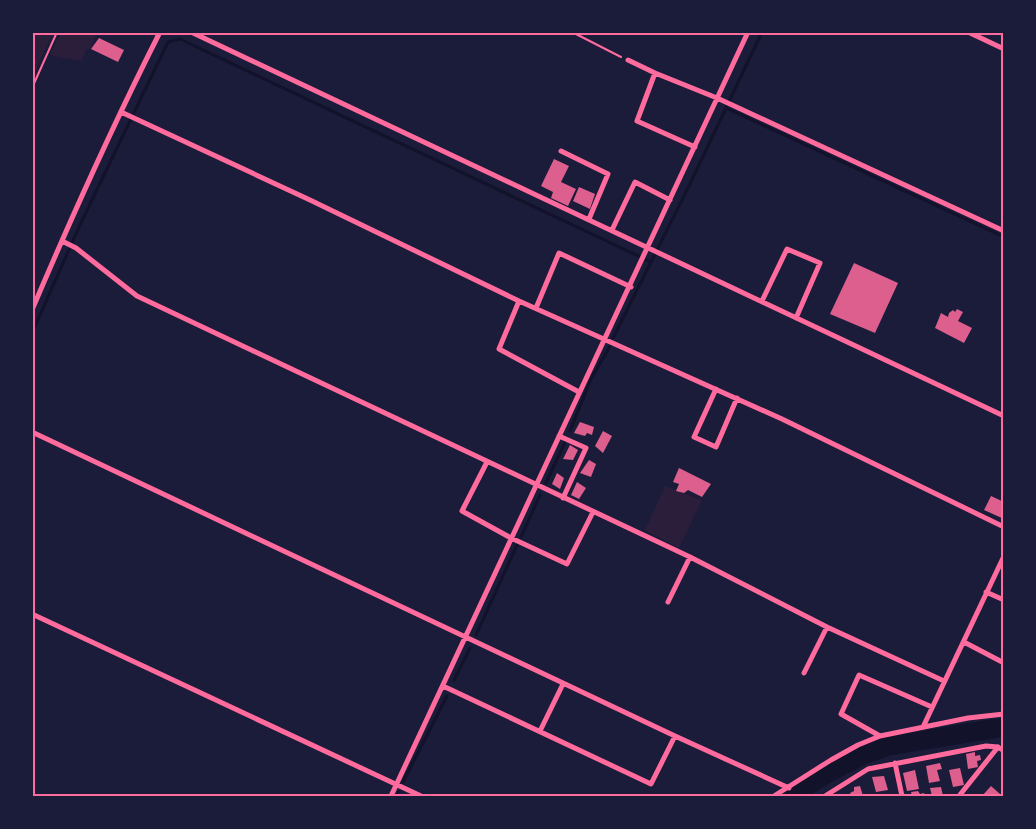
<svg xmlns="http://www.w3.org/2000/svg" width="1036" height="829" font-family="'PT Sans',sans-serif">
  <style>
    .green { fill: #2a1e3b }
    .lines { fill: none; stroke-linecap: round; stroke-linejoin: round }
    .stream { stroke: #12122b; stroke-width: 3 }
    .river { stroke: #12122b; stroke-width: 19 }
    .building { fill: #dd5f8e }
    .path { stroke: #ff6b9d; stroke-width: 2 }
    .minor { stroke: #ff6b9d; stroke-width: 5 }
    .neatline { fill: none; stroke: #ff6b9d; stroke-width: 2 }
  </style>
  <rect width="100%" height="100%" fill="#1b1b3a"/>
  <path class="green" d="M33 32 53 33 33 76 32 33Z
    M64 33H97L90 49H86L82 61 57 57 50 54 61 33Z
    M665 486 702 500 679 548 645 530Z"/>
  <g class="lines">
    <path class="stream" d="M726 108 1004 237
      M32 333 79 227 168 42 180 39 651 262
      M613 338 689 186 762 32
      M570 431 591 379 610 346
      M546 483 565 442
      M521 537 540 495
      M476 635 518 543
      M454 680 470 648
      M403 782 447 696
      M397 796 399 792"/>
    <path class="river" d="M791 796 830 772 863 755 888 746 1004 727"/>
  </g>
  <path class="building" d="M99 38 124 50 118 62 91 49Z
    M554 159 569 166 561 182 576 189 568 206 551 198 553 192 541 186Z
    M579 187 595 194 590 209 573 201Z
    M854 263 898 283 875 333 830 314Z
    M957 309 963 312 958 321 972 328 964 343 935 328 941 313 948 317 949 313 953 310 955 312Z
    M580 422 594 427 592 435 587 433 585 436 574 433Z
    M603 431 612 436 603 453 595 446Z
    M570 445 578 450 573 460 563 459Z
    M589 460 596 464 591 477 580 473Z
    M679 468 711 484 702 497 688 490 684 493 676 491 679 484 673 482Z
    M557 473 564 478 560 489 552 484Z
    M577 482 586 488 579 499 571 495Z
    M991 496 1004 502V519L984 510Z
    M975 752V756L980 755 981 760 977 761 978 767 968 769 966 754Z
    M940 763 942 769 937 770 940 781 929 783 926 766Z
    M960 768 964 785 953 787 949 770Z
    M915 770 919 789 907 791 903 773Z
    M884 776 888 790 876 792 872 777Z
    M860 786 863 796H852L850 793 854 791V787Z
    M991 786 1000 794 997 796H982Z
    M941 787 943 796H932L930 788Z
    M918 791 920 794 924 793 925 796H912L911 792Z"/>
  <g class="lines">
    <path class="path" d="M572 32 621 57
      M32 88 57 32"/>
    <path class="minor" d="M191 32 1004 416
      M968 32 1004 49
      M628 60 655 73 717 98 1004 231
      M655 73 637 121 695 147
      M121 112 310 200 519 301 782 419 1004 527
      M561 151 608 174 589 219
      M612 230 635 182 670 200
      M62 241 76 248 137 296 690 557 827 627 944 681
      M519 301 499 349 579 392
      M762 301 787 249 820 263 796 318
      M536 308 559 253 631 287
      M32 310C72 216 114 123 160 32
      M716 389 694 437 716 447 737 398
      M32 432 675 736 789 788
      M559 436 586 448 563 498
      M487 462 462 511 511 538 567 564 593 512
      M986 592 1004 600
      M668 602 690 557
      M32 614 421 796
      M964 642 1004 663
      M804 673 827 627
      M443 686 651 784 675 736
      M923 727 1004 556
      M540 731 563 684
      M880 736 841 714 859 675 932 707
      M895 763 902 796
      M32 796H34
      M391 796 748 32
      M774 796 831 760 858 745 880 736 968 718 1004 714
      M825 796 868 769 986 746 998 747 1004 751
      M959 796 998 747"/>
  </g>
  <rect width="1036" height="829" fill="none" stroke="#1b1b3a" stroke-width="68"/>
  <rect x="34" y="34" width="968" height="761" class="neatline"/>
</svg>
